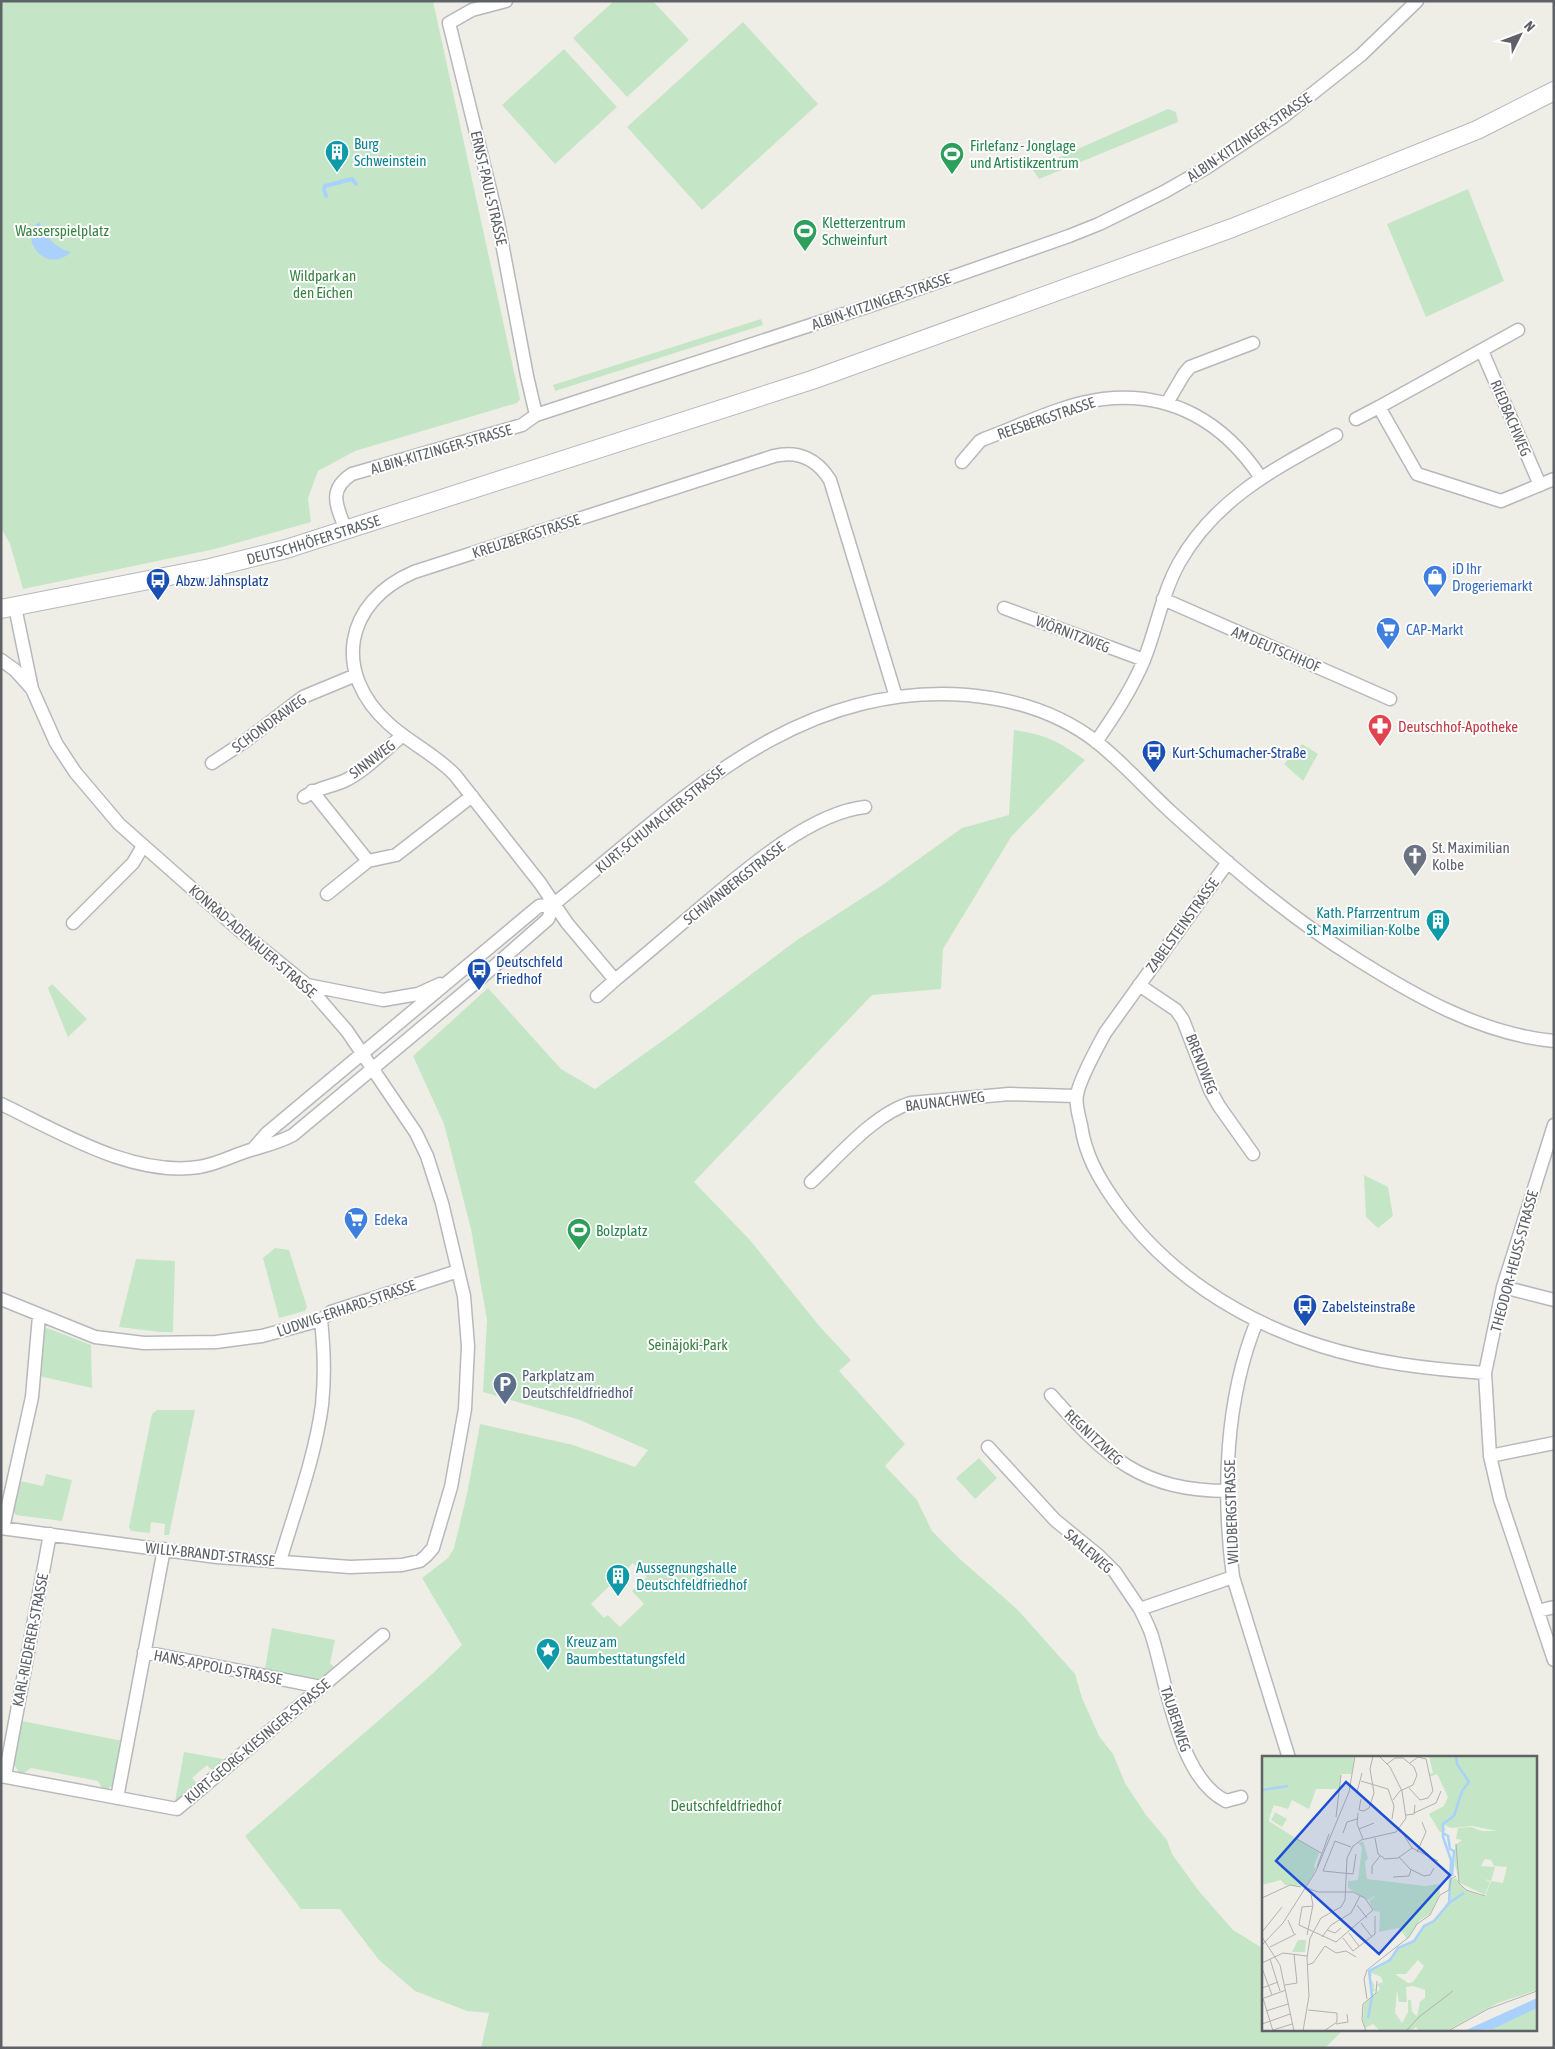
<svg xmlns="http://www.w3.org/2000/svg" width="1555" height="2049" font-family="'Asap Condensed',sans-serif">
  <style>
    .green { fill: #c4e6c6; fill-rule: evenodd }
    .water { fill: #a9d1fc }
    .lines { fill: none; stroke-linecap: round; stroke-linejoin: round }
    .stream { stroke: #a9d1fc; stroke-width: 4 }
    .minor-casing { stroke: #b6b8bc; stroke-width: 15 }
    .secondary-casing { stroke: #b5b8bd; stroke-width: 20 }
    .minor { stroke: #fff; stroke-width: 12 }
    .secondary { stroke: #fff; stroke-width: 18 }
    .labels { text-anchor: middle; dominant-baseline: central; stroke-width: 4; stroke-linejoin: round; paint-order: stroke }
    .street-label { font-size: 15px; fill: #5e6166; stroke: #fff }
    .culture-label { font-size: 15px; fill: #0d838f; stroke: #fff; text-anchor: start }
    .leisure-label { font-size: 15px; fill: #27864d; stroke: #fff; text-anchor: start }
    .park-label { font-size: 15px; fill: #388341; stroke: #fff }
    .shop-label { font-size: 15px; fill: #366cbe; stroke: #fff; text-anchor: start }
    .transit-label { font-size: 15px; fill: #164399; stroke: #fff; text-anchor: start }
    .health-label { font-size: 15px; fill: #be3a42; stroke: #fff; text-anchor: start }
    .worship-label { font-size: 15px; fill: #5b616d; stroke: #fff; text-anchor: start }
    .service-label { font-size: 15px; fill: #4e5e75; stroke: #fff; text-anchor: start }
    .inset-river { fill: none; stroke: #a9d1fc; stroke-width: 2.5 }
    .inset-road { fill: none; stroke: #b1b2af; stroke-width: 1 }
    .view { fill: #1d4ed8; fill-opacity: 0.15; stroke: #1d4ed8; stroke-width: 2.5 }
    .inset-edge { fill: none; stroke: #5e6166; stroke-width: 2.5 }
  </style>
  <rect width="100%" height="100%" fill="#efeee6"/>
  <path class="green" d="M1 1H433L520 399 517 403 355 451 318 471 308 498 311 522 215 549 23 589 10 544 1 528Z
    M614 1H653L689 40 627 97 573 38Z
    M743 22 818 104 702 210 627 127Z
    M564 49 617 107 555 164 502 105Z
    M1168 109 1176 112 1178 122 1039 179 1031 167 1044 164Z
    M1468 189 1504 281 1426 317 1387 224Z
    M761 319 763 325 555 391 553 385Z
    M1014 730C1046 735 1058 741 1085 760L1011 837 943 949 941 989 872 995 694 1182 749 1239 821 1328 851 1360 839 1371 905 1444 885 1466 917 1500 932 1531 961 1560 1017 1609 1075 1674 1082 1698 1099 1736 1113 1754 1125 1783 1146 1815 1167 1840 1172 1854 1198 1890 1233 1930 1264 1949V2030H1343L1325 2048H481L489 2013 467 2011 415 1991 379 1960 340 1909H301L245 1836 430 1676 462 1645 422 1578 448 1558 454 1548 467 1494 480 1424 573 1445 635 1467 648 1450 580 1420 483 1392 487 1320 471 1229 444 1124 413 1056 488 988 561 1069 595 1089 672 1034 797 940 881 886 962 828 1009 815ZM633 1563 647 1577 632 1591 644 1604 620 1627 608 1615 604 1618 591 1604Z
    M1302 744 1318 754 1303 781 1284 764Z
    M52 984 87 1019 68 1037 48 988Z
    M1364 1175 1388 1187 1393 1216 1378 1228 1366 1217Z
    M275 1248 289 1250 307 1307 305 1311 279 1318 263 1258Z
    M136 1259 175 1261 173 1332H160L119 1327Z
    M47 1328 91 1345 92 1388 39 1376 44 1330Z
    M157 1410H195L169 1535H164L165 1524 151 1522 150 1533 131 1531 129 1527 152 1414Z
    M979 1458 997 1478 975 1499 956 1478Z
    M46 1474 72 1480 62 1521 16 1515 12 1510 20 1481 43 1486Z
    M272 1628 335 1640 330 1663 335 1668 322 1680 265 1669Z
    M22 1721 123 1741 115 1784 107 1789 102 1788 98 1781 31 1768 23 1774 19 1773 14 1764Z
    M184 1752 229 1760 214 1773 207 1765 192 1778 199 1786 182 1800 175 1802Z"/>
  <path class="water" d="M39 222C46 237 55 248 71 252 45 276 17 237 39 222Z"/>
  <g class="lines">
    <path class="stream" d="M326 196 324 190 325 186 352 179 356 184"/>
    <defs>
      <path id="minor" d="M506 1 472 10 449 23 498 222 527 376 536 415
        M1518 330 1379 407 1417 474 1501 501 1554 479
        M1482 351 1540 485
        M1167 403 1184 374 1190 367 1253 343
        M1356 419 1379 407
        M962 462 980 441 984 439C1022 425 1063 404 1103 399 1171 391 1224 422 1261 478
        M346 530C337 507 327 490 352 474L522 425 536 415 875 304 1069 236 1099 224 1164 192 1206 168 1283 117 1361 55 1417 1
        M1163 599 1390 699
        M1004 608 1144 660
        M1 660 15 670 32 689
        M1096 742C1114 716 1132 689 1144 660 1157 627 1162 594 1179 563 1215 499 1274 469 1336 435
        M212 763 244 742 303 697 356 675
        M312 791 368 861
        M304 797C317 788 330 787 344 781 364 772 386 749 403 735
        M865 807C809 813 742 873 700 908 672 932 644 956 615 980L567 923 540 883 455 775C436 755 410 743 389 724 332 673 344 602 414 572L774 456C798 450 817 459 830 480L896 697
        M1228 862 1105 1033C1097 1048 1079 1080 1077 1095 1075 1104 1079 1116 1081 1125 1085 1154 1098 1177 1114 1200 1164 1272 1239 1320 1321 1346 1375 1363 1429 1369 1485 1373
        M327 894 368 861 396 855 472 796
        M73 923 133 863 143 846
        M307 985 383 1000 418 994 440 984
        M1139 985 1176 1010 1183 1020 1210 1090 1219 1106 1253 1154
        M597 996 615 980
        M1 1104C60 1132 132 1177 199 1167 219 1164 235 1154 254 1149 268 1145 280 1142 293 1135L474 984 548 919 554 904
        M1554 1125 1503 1287 1485 1373 1490 1456 1500 1499 1554 1660
        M253 1149 267 1133 539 906 554 904C679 803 792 682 967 695 1014 699 1060 713 1098 743 1124 764 1146 789 1171 812 1228 864 1289 917 1355 958 1415 996 1481 1034 1554 1041
        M811 1182C839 1156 875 1113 911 1103L1009 1094 1076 1096
        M1503 1287 1554 1300
        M1 1299 95 1337 144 1343 216 1342 262 1336 321 1320 331 1312 458 1271
        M1257 1321C1225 1399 1222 1493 1233 1577L1289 1758
        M1051 1395C1106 1457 1141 1491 1229 1491
        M988 1447 1055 1520 1099 1556 1115 1572 1140 1609 1233 1577
        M1490 1456 1554 1443
        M1 1528 217 1557 350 1567 402 1565 420 1561 426 1556 433 1548 451 1487 465 1409 468 1346 464 1296 442 1203 427 1156 416 1133 347 1031 307 985 239 930 119 824 75 772 56 743 32 689 15 607
        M3 1528 32 1397 39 1316
        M280 1561C295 1510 315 1458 322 1405 325 1377 324 1348 321 1320
        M1140 1609C1144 1617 1148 1625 1151 1633 1167 1681 1177 1777 1226 1801L1241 1797
        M1538 1611 1554 1607
        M144 1652 321 1687
        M1 1776 177 1809 383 1635
        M5 1776 50 1534
        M117 1798 164 1549"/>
      <g id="secondary">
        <path id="s1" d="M1 609 210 568 286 549 812 380 1232 228 1477 130 1554 91"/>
      </g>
    </defs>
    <use href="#minor" class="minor-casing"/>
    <use href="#secondary" class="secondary-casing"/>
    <use href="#minor" class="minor"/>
    <use href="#secondary" class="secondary"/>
  </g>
  <defs>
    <symbol id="building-pin" viewBox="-11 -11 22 30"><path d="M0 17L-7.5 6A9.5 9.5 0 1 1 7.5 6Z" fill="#0f9aa8" stroke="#fff"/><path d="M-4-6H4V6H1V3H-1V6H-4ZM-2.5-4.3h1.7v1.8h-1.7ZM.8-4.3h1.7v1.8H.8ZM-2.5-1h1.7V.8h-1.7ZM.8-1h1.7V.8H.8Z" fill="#fff"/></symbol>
    <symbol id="stadium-pin" viewBox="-11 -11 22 30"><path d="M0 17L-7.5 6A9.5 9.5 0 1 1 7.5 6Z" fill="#2e9e5b" stroke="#fff"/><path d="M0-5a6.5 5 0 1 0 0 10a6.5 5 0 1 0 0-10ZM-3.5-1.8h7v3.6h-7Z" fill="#fff"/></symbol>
    <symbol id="shop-pin" viewBox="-11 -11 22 30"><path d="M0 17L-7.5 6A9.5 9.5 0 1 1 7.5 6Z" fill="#3f7fe0" stroke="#fff"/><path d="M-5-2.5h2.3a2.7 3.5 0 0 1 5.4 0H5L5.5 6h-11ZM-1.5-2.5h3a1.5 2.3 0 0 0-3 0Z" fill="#fff"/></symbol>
    <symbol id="bus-pin" viewBox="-11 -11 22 30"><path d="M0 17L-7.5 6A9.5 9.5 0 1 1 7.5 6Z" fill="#1a4fb4" stroke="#fff"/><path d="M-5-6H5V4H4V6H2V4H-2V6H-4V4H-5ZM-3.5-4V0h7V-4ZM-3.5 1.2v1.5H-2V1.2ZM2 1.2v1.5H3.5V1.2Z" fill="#fff"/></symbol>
    <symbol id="supermarket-pin" viewBox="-11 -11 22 30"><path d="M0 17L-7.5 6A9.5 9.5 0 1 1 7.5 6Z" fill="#3f7fe0" stroke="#fff"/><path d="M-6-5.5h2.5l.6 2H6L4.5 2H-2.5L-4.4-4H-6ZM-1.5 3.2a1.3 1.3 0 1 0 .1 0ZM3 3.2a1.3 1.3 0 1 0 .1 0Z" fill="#fff"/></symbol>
    <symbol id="pharmacy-pin" viewBox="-11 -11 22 30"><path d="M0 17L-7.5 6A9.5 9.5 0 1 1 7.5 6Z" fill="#e0444e" stroke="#fff"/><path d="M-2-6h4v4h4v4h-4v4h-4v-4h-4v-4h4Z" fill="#fff"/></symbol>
    <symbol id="church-pin" viewBox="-11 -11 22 30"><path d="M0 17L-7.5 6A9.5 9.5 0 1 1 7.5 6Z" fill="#6b7280" stroke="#fff"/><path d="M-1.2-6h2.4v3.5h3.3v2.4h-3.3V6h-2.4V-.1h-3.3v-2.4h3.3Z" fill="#fff"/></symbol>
    <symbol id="parking-pin" viewBox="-11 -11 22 30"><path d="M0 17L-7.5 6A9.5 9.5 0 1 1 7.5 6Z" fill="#5c6f8a" stroke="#fff"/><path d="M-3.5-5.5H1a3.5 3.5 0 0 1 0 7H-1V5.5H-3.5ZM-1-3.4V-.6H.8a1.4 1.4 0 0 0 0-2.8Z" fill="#fff"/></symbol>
    <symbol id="sight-pin" viewBox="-11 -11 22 30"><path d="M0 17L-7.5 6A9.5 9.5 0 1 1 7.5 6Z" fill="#0f9aa8" stroke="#fff"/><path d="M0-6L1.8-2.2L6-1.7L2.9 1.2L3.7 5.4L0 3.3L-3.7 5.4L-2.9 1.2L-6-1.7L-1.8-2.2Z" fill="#fff"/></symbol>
  </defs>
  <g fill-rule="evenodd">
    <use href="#building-pin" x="323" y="138" width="28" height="38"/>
    <use href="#stadium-pin" x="938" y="140" width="28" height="38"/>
    <use href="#stadium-pin" x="791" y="217" width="28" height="38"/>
    <use href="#shop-pin" x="1421" y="563" width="28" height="38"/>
    <use href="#bus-pin" x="144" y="566" width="28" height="38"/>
    <use href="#supermarket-pin" x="1374" y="615" width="28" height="38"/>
    <use href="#pharmacy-pin" x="1366" y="712" width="28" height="38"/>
    <use href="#bus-pin" x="1140" y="738" width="28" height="38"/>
    <use href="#church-pin" x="1401" y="842" width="28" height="38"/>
    <use href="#building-pin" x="1424" y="907" width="28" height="38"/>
    <use href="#bus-pin" x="465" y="956" width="28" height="38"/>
    <use href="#supermarket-pin" x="342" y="1205" width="28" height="38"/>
    <use href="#stadium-pin" x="565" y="1216" width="28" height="38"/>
    <use href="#bus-pin" x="1291" y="1292" width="28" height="38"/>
    <use href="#parking-pin" x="491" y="1370" width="28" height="38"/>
    <use href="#building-pin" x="604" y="1562" width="28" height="38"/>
    <use href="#sight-pin" x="534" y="1636" width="28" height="38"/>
  </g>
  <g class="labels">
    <g class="street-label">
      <text transform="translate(1249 137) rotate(-34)">ALBIN-KITZINGER-STRASSE</text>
      <text transform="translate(489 188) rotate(77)">ERNST-PAUL-STRASSE</text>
      <text transform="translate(881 301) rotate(-19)">ALBIN-KITZINGER-STRASSE</text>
      <text transform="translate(1046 418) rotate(-19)">REESBERGSTRASSE</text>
      <text transform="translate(1511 418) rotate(67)">RIEDBACHWEG</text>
      <text transform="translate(441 449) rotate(-16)">ALBIN-KITZINGER-STRASSE</text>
      <text transform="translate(526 536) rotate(-18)">KREUZBERGSTRASSE</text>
      <text stroke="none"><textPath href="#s1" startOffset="320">DEUTSCHHÖFER STRASSE</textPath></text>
      <text transform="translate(1073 634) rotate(21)">WÖRNITZWEG</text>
      <text transform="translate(1276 649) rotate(23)">AM DEUTSCHHOF</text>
      <text transform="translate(269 723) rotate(-36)">SCHONDRAWEG</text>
      <text transform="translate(372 759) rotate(-37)">SINNWEG</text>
      <text transform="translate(660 819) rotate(-39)">KURT-SCHUMACHER-STRASSE</text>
      <text transform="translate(734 883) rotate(-38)">SCHWANBERGSTRASSE</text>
      <text transform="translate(1182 925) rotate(-54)">ZABELSTEINSTRASSE</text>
      <text transform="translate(253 941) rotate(41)">KONRAD-ADENAUER-STRASSE</text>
      <text transform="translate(1202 1064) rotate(69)">BRENDWEG</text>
      <text transform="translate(945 1101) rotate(-7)">BAUNACHWEG</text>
      <text transform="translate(1514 1261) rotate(-75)">THEODOR-HEUSS-STRASSE</text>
      <text transform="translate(346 1308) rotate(-19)">LUDWIG-ERHARD-STRASSE</text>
      <text transform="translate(1094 1437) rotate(43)">REGNITZWEG</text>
      <text transform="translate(1231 1512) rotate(-92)">WILDBERGSTRASSE</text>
      <text transform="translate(1089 1551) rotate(41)">SAALEWEG</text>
      <text transform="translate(210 1554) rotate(6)">WILLY-BRANDT-STRASSE</text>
      <text transform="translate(30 1640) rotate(-79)">KARL-RIEDERER-STRASSE</text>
      <text transform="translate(218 1667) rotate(11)">HANS-APPOLD-STRASSE</text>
      <text transform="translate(1176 1719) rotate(72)">TAUBERWEG</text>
      <text transform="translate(257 1741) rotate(-40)">KURT-GEORG-KIESINGER-STRASSE</text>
    </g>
    <g class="culture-label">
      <text x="354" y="143">Burg<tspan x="354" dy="17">Schweinstein</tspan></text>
      <text x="1420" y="912" text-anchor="end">Kath. Pfarrzentrum<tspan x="1420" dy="17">St. Maximilian-Kolbe</tspan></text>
      <text x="636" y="1567">Aussegnungshalle<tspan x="636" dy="17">Deutschfeldfriedhof</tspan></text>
      <text x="566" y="1641">Kreuz am<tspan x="566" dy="17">Baumbesttatungsfeld</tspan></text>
    </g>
    <g class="leisure-label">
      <text x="970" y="145">Firlefanz - Jonglage<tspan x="970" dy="17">und Artistikzentrum</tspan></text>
      <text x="822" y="222">Kletterzentrum<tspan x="822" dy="17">Schweinfurt</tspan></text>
      <text x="596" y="1230">Bolzplatz</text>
    </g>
    <g class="park-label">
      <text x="62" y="230">Wasserspielplatz</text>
      <text x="323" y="275">Wildpark an<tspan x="323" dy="17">den Eichen</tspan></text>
      <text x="688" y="1344">Seinäjoki-Park</text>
      <text x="726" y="1805">Deutschfeldfriedhof</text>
    </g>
    <g class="shop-label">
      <text x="1452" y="568">iD Ihr<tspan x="1452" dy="17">Drogeriemarkt</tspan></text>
      <text x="1406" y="629">CAP-Markt</text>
      <text x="374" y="1219">Edeka</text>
    </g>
    <g class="transit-label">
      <text x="176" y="580">Abzw. Jahnsplatz</text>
      <text x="1172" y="752">Kurt-Schumacher-Straße</text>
      <text x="496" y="961">Deutschfeld<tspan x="496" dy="17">Friedhof</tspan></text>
      <text x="1322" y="1306">Zabelsteinstraße</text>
    </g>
    <g class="health-label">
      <text x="1398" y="726">Deutschhof-Apotheke</text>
    </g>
    <g class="worship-label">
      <text x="1432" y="847">St. Maximilian<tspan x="1432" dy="17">Kolbe</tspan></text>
    </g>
    <g class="service-label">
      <text x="522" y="1375">Parkplatz am<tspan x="522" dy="17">Deutschfeldfriedhof</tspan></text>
    </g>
  </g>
  <g transform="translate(1262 1756)">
    <rect width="275" height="275" fill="#efeee6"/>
    <path d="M0 0H92L90 18H79L78 33H54L47 53 30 44 26 53 12 49 8 60 7 65 57 97 52 110 54 113 44 130 23 129 19 124 0 129ZM167 0H275V234L236 247 184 275H157L154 271 148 275H118L111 268 103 272 101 265 102 248 118 233 115 228 121 226 119 221 110 217 109 223 113 231 110 232 114 233 109 239 107 214 127 204 137 190 152 185 162 170 174 163 186 146 189 124 194 122 203 134 223 141 229 125 222 123 228 126 223 139 198 127 193 109V89L200 84 194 83 196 72 209 71 220 75H235L210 70 189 72 182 69 183 75 178 76 167 58 182 50 186 41 175 18 167 21V18L171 17ZM223 103 229 104 232 110 245 111 241 127 229 125 233 111 219 110ZM156 204 162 210 151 226 146 227 133 218H144ZM151 230 163 234V242L158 246 155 260 150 256 149 244H146V256L140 267 133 257 135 234 137 246H145L144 231ZM11 55 25 63 20 71 9 64 13 57ZM101 85 106 102 103 106 105 123 163 130 177 128 178 138 168 158 158 164 145 183 137 172 117 176 118 156 112 155 107 145 116 138 106 144 86 132V125L96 124 100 91 96 87ZM36 184H44L43 196H30ZM275 252V275H222L234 271Z" fill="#c4e6c6" fill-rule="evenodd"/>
    <path d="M275 242V252L231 273 202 275Z" fill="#a9d1fc"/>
    <path class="inset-river" d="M0 34 26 30M181 77 186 80 188 93 192 95 190 120M187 147 202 137M106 262 110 241 107 215 128 204 136 192 152 185 162 170 172 165 187 147 189 104 181 81V68L192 60 200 35 207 26 195 8 194 0"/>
    <path class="inset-road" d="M125 8 133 2H141L152 11 155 19 151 29 138 35 131 44M99 25 126 33 132 50 130 63M147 32 158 44 166 42 171 35 164 3 156 1 148 7M95 36 100 17M99 43 97 54 102 55 107 52 112 37 108 13 111 0M96 57 95 68 101 83M152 57 174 47 179 35M144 59 152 58 153 49M74 61 79 19M97 73 112 67M138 73 150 92 176 105M81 77 85 66 95 63M37 79 35 83 59 97M113 82 116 98 123 103 136 102 150 92M194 88 197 127 204 134 223 140M89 91 73 85 61 115 91 118 94 98M155 96 164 76 160 66M137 101 148 113 162 120 168 119 172 112M55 111 67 78M110 118V110L118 100M131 121 147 120 149 114M45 132 56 136H91L103 142 111 154 74 186 37 169 40 151 51 150M0 142 28 129 39 131M83 144 85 102 91 90 99 84 134 76 144 62 140 35 128 11 117 0M95 149 105 162M26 164 32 178M99 167 110 181M65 174 73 177 79 172M0 176 20 151M87 177 97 190M45 179 51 149 49 139M0 181 18 209 32 275M60 181 69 169 89 157 98 140M81 182 91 195 113 178V160M0 189 21 167 54 115 87 36 93 0M8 191 34 178M8 203 18 235M0 207 21 197 45 200M45 209 51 207 63 190 74 197 84 195 94 201M0 212 10 239M23 229 35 227 32 198M0 232 16 226M0 239 11 275M2 242 24 234M105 243 102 223 105 214 147 181 155 168 168 159 178 139 187 134 189 123 194 120M46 254 75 257V266L62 275M4 255 26 248M0 268 28 258M74 268 86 266 85 258M11 274 30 268M41 275 47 240 45 202 48 182 59 162 79 151 83 144M104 275 100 264 101 248 114 237 115 225M144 275 157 261 191 235M186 275 226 253 275 235"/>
    <path class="view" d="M84 26 188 119 117 198 14 105Z"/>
    <rect width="275" height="275" class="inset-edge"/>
  </g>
  <rect width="1555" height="2049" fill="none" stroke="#5e6166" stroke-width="5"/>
  <g transform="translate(1520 35) rotate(48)" stroke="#ffffff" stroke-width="4" paint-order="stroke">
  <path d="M0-4L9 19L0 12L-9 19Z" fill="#5e6166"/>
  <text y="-8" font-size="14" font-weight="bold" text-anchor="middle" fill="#5e6166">N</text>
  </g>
</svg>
